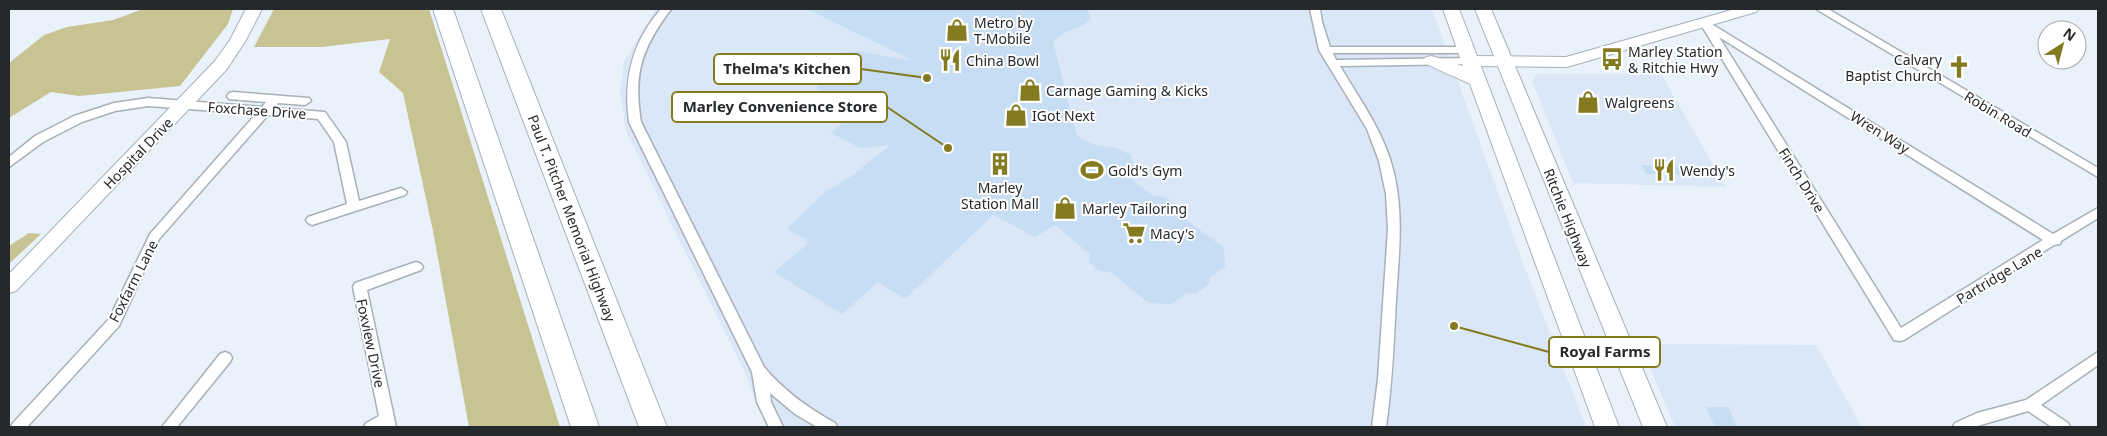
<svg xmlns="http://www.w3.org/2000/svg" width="2107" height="436" font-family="'Noto Sans',sans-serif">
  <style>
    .built { fill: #d9e7f6 }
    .green { fill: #c8c393 }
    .building { fill: #c6ddf4 }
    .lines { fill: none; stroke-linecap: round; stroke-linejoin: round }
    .street-casing { stroke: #a7b0b9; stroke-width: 3 }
    .secondary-casing { stroke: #a7b0b9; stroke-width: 2 }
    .primary-casing { stroke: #a7b0b9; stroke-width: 2 }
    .highway-casing { stroke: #a7b0b9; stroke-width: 2 }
    .street { fill: #fff; fill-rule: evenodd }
    .secondary { fill: #fff; fill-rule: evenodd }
    .primary { fill: #fff; fill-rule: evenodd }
    .highway { fill: #fff; fill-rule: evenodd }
    .labels { text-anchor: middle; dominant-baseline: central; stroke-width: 4; stroke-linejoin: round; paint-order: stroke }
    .poi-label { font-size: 14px; fill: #26292c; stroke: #fff; text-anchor: start }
    .street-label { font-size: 14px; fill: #26292c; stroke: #fff }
    .leader { fill: none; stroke: #847a1f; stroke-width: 2 }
    .callout-dot { fill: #847a1f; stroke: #fff; stroke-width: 2 }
    .callout { fill: #fff; stroke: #847a1f; stroke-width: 2 }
    .callout-label { font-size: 15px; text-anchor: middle; font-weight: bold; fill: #26292c }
  </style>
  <rect width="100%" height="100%" fill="#e9f2fb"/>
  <path class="built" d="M656 9H1432L1522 260 1586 427H766L745 373 626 131 620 92 624 62Z
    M1537 74H1661L1726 187 1573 183 1532 81Z
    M1640 344 1816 345 1862 427H1675Z"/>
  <path class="green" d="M143 9H233L228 24 180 86 79 96 51 92 9 118V63L44 35 67 27 113 20Z
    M274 9H429L560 427H469L433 231 403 93 379 72 390 39 321 47H254Z
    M29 233 41 234 9 264V246Z"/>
  <path class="building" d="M807 9H1088L1091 18 1082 26 1065 32 1053 42 1077 136 1095 145 1116 148 1131 155 1136 174 1130 178 1154 196 1165 197 1175 205 1176 212 1224 248 1225 267 1210 277 1209 284 1196 294 1186 293 1171 304 1149 303 1111 272 1099 271 1089 262 1090 254 1055 225 1035 237 993 215 905 299 878 282 842 314 774 272 810 242 787 229 824 193 850 177 890 145 860 148 831 133 842 124 823 114V92L816 88 822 82V61L832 54 856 51 914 61Z
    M1642 165H1680L1686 175 1646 174Z
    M1706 407H1728L1737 427H1715Z"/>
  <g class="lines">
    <defs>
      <path id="street" d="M661 9H671C642 48 633 73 641 122L764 367C784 391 808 408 835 423L837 427H817L795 414 770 393 771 402 783 427H769L757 402 752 372 629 122C623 79 632 42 661 9Z
        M1310 9H1320L1322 22 1330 47H1467L1472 50 1467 53H1333L1336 60 1471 58 1476 61 1471 64 1340 66C1358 97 1379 125 1390 159 1405 205 1399 252 1396 299 1394 342 1392 385 1386 427H1372L1378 379 1388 229 1386 194 1379 161 1367 129 1319 50Z
        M1816 9H1828L2098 168V177Z
        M1705 20 2053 234 2098 208V218L2061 241 2060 244 2054 245 1904 340 1899 341 1894 340 1700 23ZM1719 37 2043 240 1901 328Z
        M233 92 309 98 311 101 305 105 278 103 274 108 325 112 346 142 359 201 401 188 407 192 405 195 312 225 308 223 306 220 308 217 347 204 334 142 318 119 268 115 159 239 119 326 27 427H11L13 423 109 319 150 234 256 114 148 106 115 111 82 122 43 142 9 167V157L35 136 74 116 114 103 148 98 262 107 266 102 229 99 227 96 229 93Z
        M416 262 421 264 423 267 421 270 367 290 396 427H364L366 423 379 416 353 287 355 283Z
        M225 352 230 354 232 358 230 362 177 427H162L220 354Z
        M2098 352V365L2041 405 2068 423 2070 427H2052L2028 411 1974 427H1953L1955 423 1977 413 2026 400Z"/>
      <path id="secondary" d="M246 9H262L246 40 227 69 16 291 9 293V274L215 61 230 40Z
        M1735 9H1759L1756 12 1567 67 1471 66 1465 65 1463 61 1465 57 1471 56 1566 57Z"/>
      <path id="primary" d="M1443 9H1459L1619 427H1595L1470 84C1461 79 1427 66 1423 61L1426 57 1432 56 1463 66Z
        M1475 9H1491L1667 427H1643Z"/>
      <path id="highway" d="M433 9H453L599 427H571Z
        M481 9H501L667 427H639Z"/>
    </defs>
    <use href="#street" class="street-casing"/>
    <use href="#secondary" class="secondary-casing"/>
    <use href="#primary" class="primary-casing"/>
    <use href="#highway" class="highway-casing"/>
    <use href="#street" class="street"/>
    <use href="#secondary" class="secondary"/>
    <use href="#primary" class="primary"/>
    <use href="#highway" class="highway"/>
  </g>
  <defs>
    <symbol id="shop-bare" viewBox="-9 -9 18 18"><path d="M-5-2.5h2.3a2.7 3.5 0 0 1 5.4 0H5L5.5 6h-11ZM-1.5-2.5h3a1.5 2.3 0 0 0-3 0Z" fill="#847a1f" stroke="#fff" stroke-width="2.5" paint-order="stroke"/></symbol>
    <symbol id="bus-bare" viewBox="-9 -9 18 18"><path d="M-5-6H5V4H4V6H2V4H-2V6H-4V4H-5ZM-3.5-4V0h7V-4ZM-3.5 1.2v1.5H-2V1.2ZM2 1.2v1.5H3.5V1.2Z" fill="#847a1f" stroke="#fff" stroke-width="2.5" paint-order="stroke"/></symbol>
    <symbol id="restaurant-bare" viewBox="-9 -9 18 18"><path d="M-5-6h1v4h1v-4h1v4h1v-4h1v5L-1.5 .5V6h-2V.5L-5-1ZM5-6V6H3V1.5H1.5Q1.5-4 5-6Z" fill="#847a1f" stroke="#fff" stroke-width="2.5" paint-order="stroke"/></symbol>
    <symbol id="church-bare" viewBox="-9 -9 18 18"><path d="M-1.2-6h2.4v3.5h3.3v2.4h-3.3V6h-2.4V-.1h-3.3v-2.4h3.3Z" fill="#847a1f" stroke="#fff" stroke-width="2.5" paint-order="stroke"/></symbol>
    <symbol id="building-bare" viewBox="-9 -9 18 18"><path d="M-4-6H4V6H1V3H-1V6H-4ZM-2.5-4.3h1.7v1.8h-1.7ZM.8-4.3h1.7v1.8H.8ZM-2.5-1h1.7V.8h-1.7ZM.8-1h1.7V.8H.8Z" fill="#847a1f" stroke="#fff" stroke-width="2.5" paint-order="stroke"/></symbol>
    <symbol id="stadium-bare" viewBox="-9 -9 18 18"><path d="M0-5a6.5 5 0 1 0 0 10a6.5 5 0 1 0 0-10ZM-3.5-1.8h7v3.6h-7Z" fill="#847a1f" stroke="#fff" stroke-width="2.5" paint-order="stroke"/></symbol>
    <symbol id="supermarket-bare" viewBox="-9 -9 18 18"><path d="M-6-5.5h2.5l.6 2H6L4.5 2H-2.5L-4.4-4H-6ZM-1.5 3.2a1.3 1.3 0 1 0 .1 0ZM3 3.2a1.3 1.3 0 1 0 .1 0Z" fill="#847a1f" stroke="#fff" stroke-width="2.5" paint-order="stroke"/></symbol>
  </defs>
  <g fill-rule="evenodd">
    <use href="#shop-bare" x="941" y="14" width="32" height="32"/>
    <use href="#bus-bare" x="1596" y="43" width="32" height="32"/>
    <use href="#restaurant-bare" x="934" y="44" width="32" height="32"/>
    <use href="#church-bare" x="1943" y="51" width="32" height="32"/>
    <use href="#shop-bare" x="1014" y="74" width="32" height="32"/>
    <use href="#shop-bare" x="1572" y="86" width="32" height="32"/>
    <use href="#shop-bare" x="1000" y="99" width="32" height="32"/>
    <use href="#building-bare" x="984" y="148" width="32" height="32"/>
    <use href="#stadium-bare" x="1076" y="154" width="32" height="32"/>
    <use href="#restaurant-bare" x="1648" y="154" width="32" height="32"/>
    <use href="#shop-bare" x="1049" y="192" width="32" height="32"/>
    <use href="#supermarket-bare" x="1118" y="217" width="32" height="32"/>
  </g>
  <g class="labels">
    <g class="poi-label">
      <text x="974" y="22">Metro by<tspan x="974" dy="16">T-Mobile</tspan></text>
      <text x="1628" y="51">Marley Station<tspan x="1628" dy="16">&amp; Ritchie Hwy</tspan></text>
      <text x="1942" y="59" text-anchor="end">Calvary<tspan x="1942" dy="16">Baptist Church</tspan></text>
      <text x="966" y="60">China Bowl</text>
      <text x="1046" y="90">Carnage Gaming &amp; Kicks</text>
      <text x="1605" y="102">Walgreens</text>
      <text x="1032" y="115">IGot Next</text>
      <text x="1108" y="170">Gold's Gym</text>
      <text x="1680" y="170">Wendy's</text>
      <text x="1000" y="187" text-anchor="middle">Marley<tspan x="1000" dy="16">Station Mall</tspan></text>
      <text x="1082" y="208">Marley Tailoring</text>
      <text x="1150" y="233">Macy's</text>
    </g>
    <g class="street-label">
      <text transform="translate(257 110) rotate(4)">Foxchase Drive</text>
      <text transform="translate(1998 114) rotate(31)">Robin Road</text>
      <text transform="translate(1880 132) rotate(32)">Wren Way</text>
      <text transform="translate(138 153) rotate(-46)">Hospital Drive</text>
      <text transform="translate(1802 180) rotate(58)">Finch Drive</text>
      <text transform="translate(572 218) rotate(69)">Paul T. Pitcher Memorial Highway</text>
      <text transform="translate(1568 218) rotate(68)">Ritchie Highway</text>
      <text transform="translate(1999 275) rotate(-31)">Partridge Lane</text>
      <text transform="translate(133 281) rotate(-63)">Foxfarm Lane</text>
      <text transform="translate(371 343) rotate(78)">Foxview Drive</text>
    </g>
  </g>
  <path class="leader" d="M927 78L861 69M948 148L887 107M1454 326L1549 352"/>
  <g class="callout-dot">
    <circle cx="927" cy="78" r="5"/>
    <circle cx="948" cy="148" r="5"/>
    <circle cx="1454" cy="326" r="5"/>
  </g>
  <g class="callout">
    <rect x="714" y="54" width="147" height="30" rx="5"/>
    <rect x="672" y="92" width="215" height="30" rx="5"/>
    <rect x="1549" y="337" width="111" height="30" rx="5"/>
  </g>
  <g class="callout-label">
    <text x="787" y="74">Thelma's Kitchen</text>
    <text x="780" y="112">Marley Convenience Store</text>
    <text x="1605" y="357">Royal Farms</text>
  </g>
  <rect width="2107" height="436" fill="none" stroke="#26292c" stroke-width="20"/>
  <g transform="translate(2062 45) rotate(36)"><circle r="24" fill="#ffffff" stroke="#a8a9ab"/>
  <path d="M0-4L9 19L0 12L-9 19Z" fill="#847a1f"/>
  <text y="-8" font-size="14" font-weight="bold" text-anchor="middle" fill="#26292c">N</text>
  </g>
</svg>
